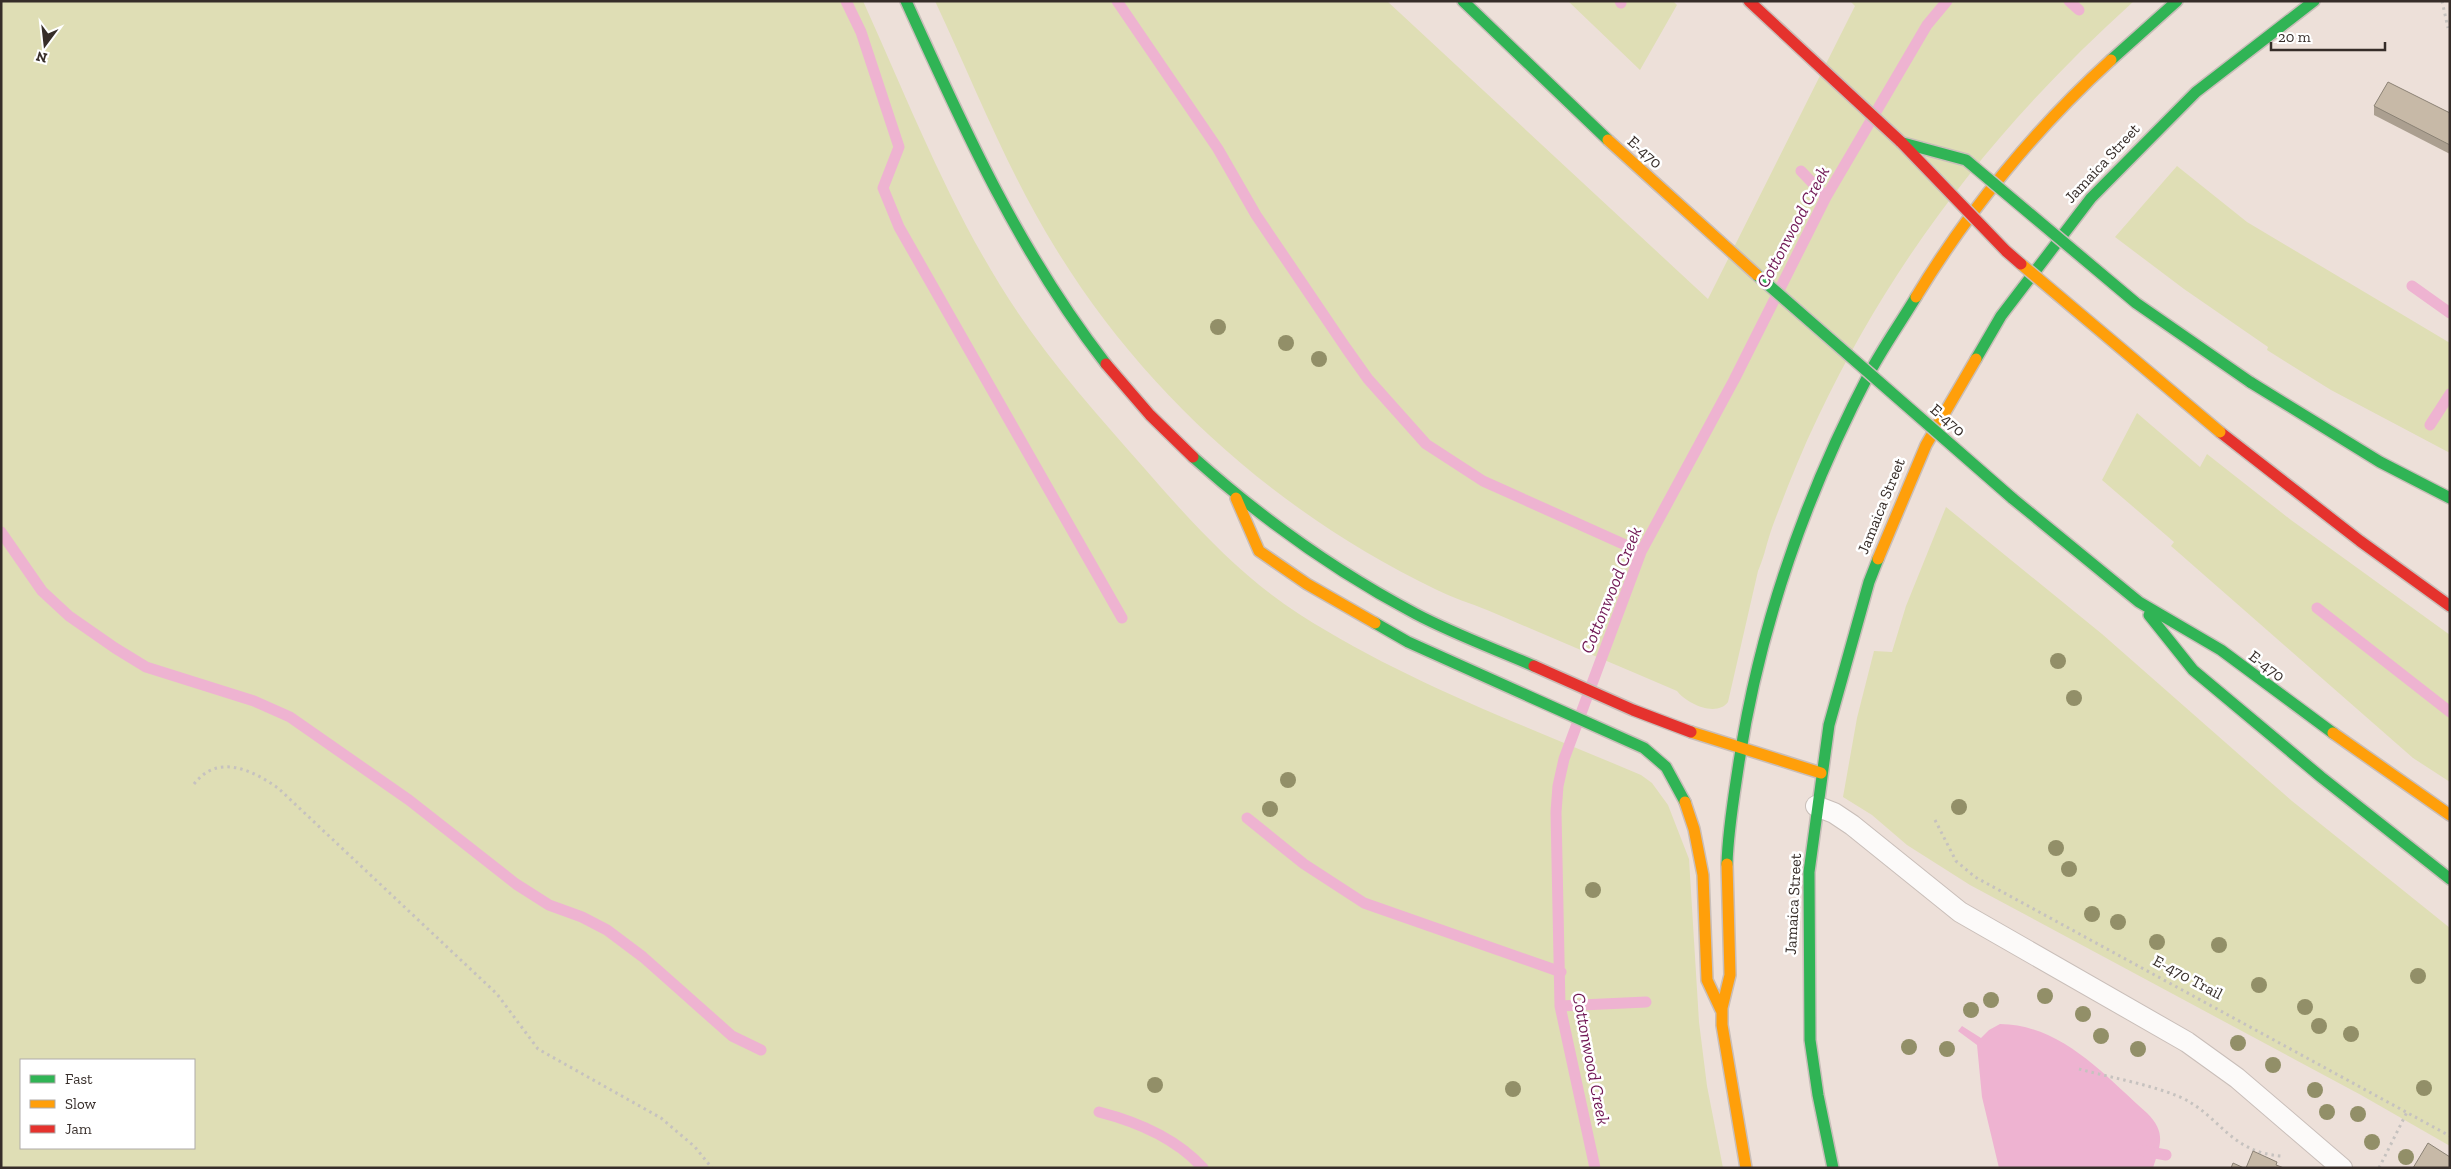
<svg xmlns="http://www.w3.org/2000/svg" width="2451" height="1169" font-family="'Zilla Slab',serif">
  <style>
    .green { fill: #dfdeb5; fill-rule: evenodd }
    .water { fill: #eeb3d1 }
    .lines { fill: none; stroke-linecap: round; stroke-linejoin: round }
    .stream { stroke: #eeb3d1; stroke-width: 11 }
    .lane-casing { stroke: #c9beb9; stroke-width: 22 }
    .fast-casing { stroke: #c9beb9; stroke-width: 14 }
    .slow-casing { stroke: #c9beb9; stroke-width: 14 }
    .jam-casing { stroke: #c9beb9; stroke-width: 14 }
    .path { stroke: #c6c2bf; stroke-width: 3; stroke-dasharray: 2.5 4; stroke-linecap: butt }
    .lane { stroke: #fcfaf9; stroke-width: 20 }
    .fast { stroke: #30b455; stroke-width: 11 }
    .slow { stroke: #ff9f0a; stroke-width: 11 }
    .jam { stroke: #e5322d; stroke-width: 11 }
    .fast-bridge-casing { stroke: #c9beb9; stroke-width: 14; stroke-linecap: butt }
    .slow-bridge-casing { stroke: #c9beb9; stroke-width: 14; stroke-linecap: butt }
    .jam-bridge-casing { stroke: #c9beb9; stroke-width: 14; stroke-linecap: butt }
    .fast-bridge { stroke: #30b455; stroke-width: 11 }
    .slow-bridge { stroke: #ff9f0a; stroke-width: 11 }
    .jam-bridge { stroke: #e5322d; stroke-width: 11 }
    .tree { fill: #928f68 }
    .wall { fill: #ab9f90 }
    .building { fill: #c7b9a7; stroke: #8b8275 }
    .labels { text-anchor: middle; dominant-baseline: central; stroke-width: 5; stroke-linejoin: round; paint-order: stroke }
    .street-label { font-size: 16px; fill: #362d29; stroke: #fff }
    .water-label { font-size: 18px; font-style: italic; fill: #6f1653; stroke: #fff }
  </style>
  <rect width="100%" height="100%" fill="#ede0d9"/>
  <path class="green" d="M1 1H863C906 96 945 196 1000 285 1041 352 1094 411 1145 469 1192 523 1239 575 1299 614 1405 682 1526 726 1641 775L1652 783 1668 805 1689 859 1699 1022 1707 1086 1723 1168H1ZM21 1060H194V1148H21Z
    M935 1H1387L1708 299 1855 6 1850 1H2134C2000 122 1896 253 1818 417 1801 452 1787 488 1773 525 1767 541 1765 555 1758 571L1728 702C1716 718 1686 703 1677 691 1613 664 1550 637 1487 610 1470 603 1453 598 1437 590 1281 515 1147 397 1056 249 1007 170 974 84 935 1Z
    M1568 1H1673L1677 5 1640 70Z
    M2177 166 2247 222 2450 343V453L2331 390 2267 350 2268 347 2184 289 2115 237Z
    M2137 413 2200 467 2207 454 2291 520 2450 635V782L2413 758 2171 546 2174 542 2102 480Z
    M1946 507 2102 634 2292 801 2450 928V1146L2361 1095 1970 885 1907 845 1872 815 1843 797 1857 718 1874 651 1892 652 1906 606Z"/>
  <path class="water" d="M2000 1024C2062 1025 2104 1075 2147 1113 2166 1132 2161 1144 2153 1168H1999L1982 1097 1977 1045 1958 1031 1962 1026 1981 1038 1989 1030Z"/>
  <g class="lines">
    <path class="stream" d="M846 1 861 32 899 147 883 188 899 227 1122 618
      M1117 1 1218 149 1256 215 1346 348 1368 379 1426 444 1483 481 1641 552
      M1620 1 1621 3
      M2069 1 2079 10
      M1801 171 1826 197
      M2412 286 2450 313
      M2430 425 2450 394
      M1 532 42 591 69 616 115 648 146 667 254 701 290 717 409 800 516 884 549 905 582 917 607 930 643 957 732 1036 761 1050
      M2317 608 2450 712
      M1247 818 1304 864 1364 903 1561 972
      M1560 1006 1646 1002
      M1099 1112C1138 1122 1176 1138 1203 1168
      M2144 1151 2166 1155
      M1595 1168 1560 1006 1556 812 1558 786 1564 759 1641 552 1734 380 1826 197 1927 25 1947 1"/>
    <defs>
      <path id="lane" d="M1816 806 1834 813 1852 825 1960 912 2187 1042 2237 1078 2342 1168"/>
      <path id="fast" d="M906 1C964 129 1019 252 1106 364
        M1463 1 1608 140
        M2111 60 2177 1
        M1976 359 2001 316 2091 198 2196 92 2314 1
        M2250 382 2380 462 2450 498
        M1193 457C1261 518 1335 571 1416 614 1454 634 1495 649 1534 666
        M2012 498 2139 602 2221 650 2333 733
        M2149 615 2193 670 2321 777 2450 879
        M1375 623 1408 642 1644 748 1666 767 1685 802
        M1727 864C1728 829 1734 796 1739 762 1760 625 1806 494 1870 372 1884 346 1901 322 1916 297
        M1833 1168 1818 1095 1810 1040 1809 872 1829 725 1869 582 1878 559"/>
      <path id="slow" d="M1916 297C1968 211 2036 128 2111 60
        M1236 498 1259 551 1307 584 1375 623
        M1878 559 1926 445 1976 359
        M1691 732 1821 773
        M2333 733 2450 815
        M1685 802 1694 829 1703 875 1707 980 1721 1010
        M1727 864 1730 975 1722 1008V1025L1746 1168"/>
      <path id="jam" d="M1749 1 1901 142
        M1106 364 1150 415 1193 457
        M2220 432 2360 541 2450 606
        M1534 666 1633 710 1691 732"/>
    </defs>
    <use href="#lane" class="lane-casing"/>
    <use href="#fast" class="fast-casing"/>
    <use href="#slow" class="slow-casing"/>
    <use href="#jam" class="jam-casing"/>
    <path class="path" d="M2442 1 2448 28
      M194 784C218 753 252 770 278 788L497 994 538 1049 661 1118 695 1147 712 1168
      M1935 820 1956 861 1975 877 2450 1136
      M2079 1069C2112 1078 2149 1084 2180 1097 2220 1115 2229 1152 2281 1156
      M2379 1168 2407 1112"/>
    <use href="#lane" class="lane"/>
    <use href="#fast" class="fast"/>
    <use href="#slow" class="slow"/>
    <use href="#jam" class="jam"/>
    <defs>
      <path id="fast-bridge" d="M1903 143 1966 160 2136 303 2250 382
        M1757 275 2012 498"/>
      <path id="slow-bridge" d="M1608 140 1757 275
        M2021 264 2220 432"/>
      <path id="jam-bridge" d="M1901 142 2006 251 2021 264"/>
    </defs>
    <use href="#fast-bridge" class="fast-bridge-casing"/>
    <use href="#slow-bridge" class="slow-bridge-casing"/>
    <use href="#jam-bridge" class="jam-bridge-casing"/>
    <use href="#fast-bridge" class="fast-bridge"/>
    <use href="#slow-bridge" class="slow-bridge"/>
    <use href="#jam-bridge" class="jam-bridge"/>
  </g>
  <g class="tree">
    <circle cx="1218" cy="327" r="8"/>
    <circle cx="1286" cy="343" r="8"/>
    <circle cx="1319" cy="359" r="8"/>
    <circle cx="2058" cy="661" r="8"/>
    <circle cx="2074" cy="698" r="8"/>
    <circle cx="1288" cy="780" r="8"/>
    <circle cx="1959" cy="807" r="8"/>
    <circle cx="1270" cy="809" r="8"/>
    <circle cx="2056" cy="848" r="8"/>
    <circle cx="2069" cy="869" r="8"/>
    <circle cx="1593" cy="890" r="8"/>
    <circle cx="2092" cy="914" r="8"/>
    <circle cx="2118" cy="922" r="8"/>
    <circle cx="2157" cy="942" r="8"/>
    <circle cx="2219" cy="945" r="8"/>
    <circle cx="2418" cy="976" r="8"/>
    <circle cx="2259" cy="985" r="8"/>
    <circle cx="2045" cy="996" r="8"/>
    <circle cx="1991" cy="1000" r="8"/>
    <circle cx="2305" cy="1007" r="8"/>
    <circle cx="1971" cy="1010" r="8"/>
    <circle cx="2083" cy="1014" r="8"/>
    <circle cx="2319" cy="1026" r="8"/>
    <circle cx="2351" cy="1034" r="8"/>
    <circle cx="2101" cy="1036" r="8"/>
    <circle cx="2238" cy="1043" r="8"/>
    <circle cx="1909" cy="1047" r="8"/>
    <circle cx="1947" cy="1049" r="8"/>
    <circle cx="2138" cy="1049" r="8"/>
    <circle cx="2273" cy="1065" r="8"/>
    <circle cx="1155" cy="1085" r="8"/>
    <circle cx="2424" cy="1088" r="8"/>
    <circle cx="1513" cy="1089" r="8"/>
    <circle cx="2315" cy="1090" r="8"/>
    <circle cx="2327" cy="1112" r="8"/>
    <circle cx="2358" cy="1114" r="8"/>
    <circle cx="2372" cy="1142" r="8"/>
    <circle cx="2406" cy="1157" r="8"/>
  </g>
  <path class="wall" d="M2374 106 2450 113V154L2374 115Z"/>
  <path class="building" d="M2388 82 2450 113V145L2374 106Z
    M2428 1143 2450 1157V1168H2413Z
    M2253 1151 2277 1162 2276 1165 2284 1168H2246Z
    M2233 1163 2244 1168H2231Z"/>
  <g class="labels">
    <g class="street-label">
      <text transform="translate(1645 152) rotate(42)">E-470</text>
      <text transform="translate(2102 163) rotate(-47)">Jamaica Street</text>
      <text transform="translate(1948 420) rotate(41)">E-470</text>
      <text transform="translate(1881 506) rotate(-68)">Jamaica Street</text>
      <text transform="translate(2267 666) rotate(37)">E-470</text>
      <text transform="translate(1793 904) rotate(-87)">Jamaica Street</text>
      <text transform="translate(2188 977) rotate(28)">E-470 Trail</text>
    </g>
    <g class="water-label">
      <text transform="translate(1793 227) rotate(-62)">Cottonwood Creek</text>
      <text transform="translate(1611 590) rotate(-68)">Cottonwood Creek</text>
      <text transform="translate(1591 1059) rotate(79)">Cottonwood Creek</text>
    </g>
  </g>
  <rect width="2451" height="1169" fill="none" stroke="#362d29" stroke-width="5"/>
  <rect x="20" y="1059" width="175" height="90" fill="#ffffff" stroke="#afaba9"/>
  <rect x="30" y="1075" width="25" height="8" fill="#30b455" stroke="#afaba9"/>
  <text x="65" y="1084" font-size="15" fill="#362d29">Fast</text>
  <rect x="30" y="1100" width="25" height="8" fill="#ff9f0a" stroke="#afaba9"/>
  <text x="65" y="1109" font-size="15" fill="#362d29">Slow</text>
  <rect x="30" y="1125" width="25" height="8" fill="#e5322d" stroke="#afaba9"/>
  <text x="65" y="1134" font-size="15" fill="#362d29">Jam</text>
  <g transform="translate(45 45) rotate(195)" stroke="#ffffff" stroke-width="4" paint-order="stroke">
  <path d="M0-4L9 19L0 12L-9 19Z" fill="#362d29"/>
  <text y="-8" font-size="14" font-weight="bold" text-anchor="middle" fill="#362d29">N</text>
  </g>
  <path d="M2271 42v8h114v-8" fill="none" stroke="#362d29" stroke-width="2.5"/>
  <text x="2278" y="42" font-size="15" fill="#362d29" stroke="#ffffff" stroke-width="4" paint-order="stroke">20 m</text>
</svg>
